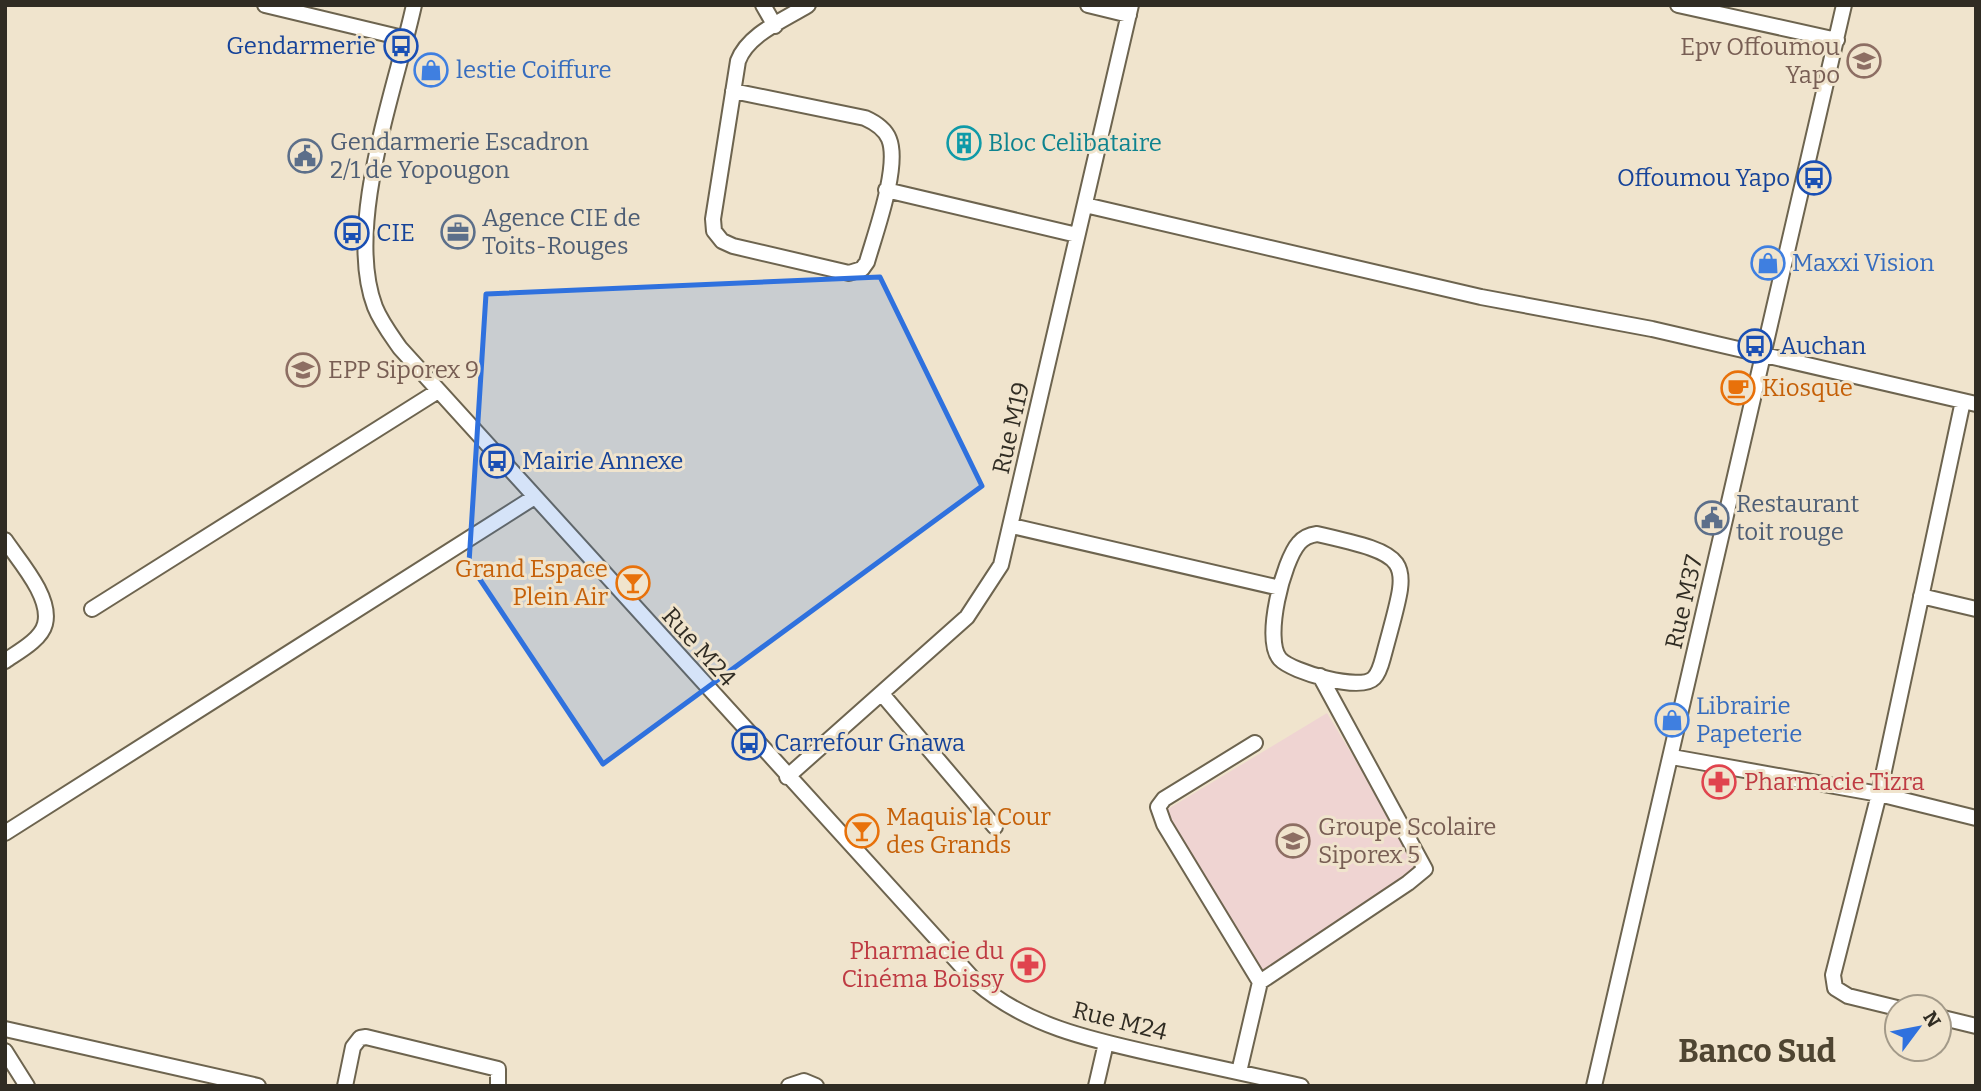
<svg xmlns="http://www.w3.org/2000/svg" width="1981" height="1091" font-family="Bitter,serif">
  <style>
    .education { fill: #efd4d2 }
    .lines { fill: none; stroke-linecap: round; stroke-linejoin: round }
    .street-casing { stroke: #6d644f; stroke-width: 18 }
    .street { stroke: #fff; stroke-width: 14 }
    .marked { fill: #2f71de; fill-opacity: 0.2; stroke: #2f71de; stroke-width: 5; stroke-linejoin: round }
    .labels { text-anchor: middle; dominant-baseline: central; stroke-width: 6; stroke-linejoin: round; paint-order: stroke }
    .transit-label { font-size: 24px; fill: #164399; stroke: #f0e4cd; text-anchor: start }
    .education-label { font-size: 24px; fill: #785e54; stroke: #f0e4cd; text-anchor: start }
    .shop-label { font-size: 24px; fill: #366cbe; stroke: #f0e4cd; text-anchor: start }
    .service-label { font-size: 24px; fill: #4e5e75; stroke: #f0e4cd; text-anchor: start }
    .culture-label { font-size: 24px; fill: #0d838f; stroke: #f0e4cd; text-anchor: start }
    .food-label { font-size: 24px; fill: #c56008; stroke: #f0e4cd; text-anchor: start }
    .street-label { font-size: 24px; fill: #302c23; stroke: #f0e4cd }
    .health-label { font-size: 24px; fill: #be3a42; stroke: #f0e4cd; text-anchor: start }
    .district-label { font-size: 32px; font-weight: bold; fill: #4f4532; stroke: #f0e4cd }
  </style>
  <rect width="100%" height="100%" fill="#f0e4cd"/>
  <path class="education" d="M1327 713 1422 870 1260 973 1163 812Z"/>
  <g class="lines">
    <defs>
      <path id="street" d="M265 5 407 39
        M414 5C396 88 344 226 375 307 381 322 391 335 400 348L976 982C1029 1028 1097 1041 1164 1056 1210 1066 1255 1076 1301 1086
        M763 5 775 26
        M1088 5 1129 15
        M1678 5 1837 40
        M733 91 865 118C874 122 885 129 889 139 900 166 875 234 867 262L862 269 849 273 733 246 722 241 714 231 713 219 738 61C748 34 784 20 808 5
        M886 190 1077 235
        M1085 205 1481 297 1652 329 1976 404
        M1012 526 1280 588
        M1317 534C1419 557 1409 559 1384 654 1382 661 1380 672 1374 678 1361 692 1292 672 1280 659 1263 640 1283 561 1299 543 1304 537 1310 535 1317 534Z
        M5 540C19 561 52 597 45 624 41 640 18 652 5 661
        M1921 596 1976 609
        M92 609 438 391
        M882 694 995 827
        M1255 743 1164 799 1158 807 1164 824 1260 982
        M1672 757 1879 794 1976 818
        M787 777 967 617 1001 565 1131 5
        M5 833 533 498
        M1897 1008 1848 996 1835 988 1833 975 1879 794 1963 401
        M1939 1017 1976 1026
        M5 1029 258 1086
        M5 1051 27 1086
        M1239 1072 1260 982 1408 883 1425 869 1320 676
        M345 1086 353 1047 360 1038 366 1037 498 1069V1086
        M789 1086 804 1081 816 1086
        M1096 1086 1106 1043
        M1594 1086 1844 5"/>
    </defs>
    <use href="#street" class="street-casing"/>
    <use href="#street" class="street"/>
  </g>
  <path class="marked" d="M880 277 982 486 603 764 469 563 486 294Z"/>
  <defs>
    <symbol id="bus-ring" viewBox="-11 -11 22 22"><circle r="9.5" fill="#f0e4cd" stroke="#1a4fb4" stroke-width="1.5"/><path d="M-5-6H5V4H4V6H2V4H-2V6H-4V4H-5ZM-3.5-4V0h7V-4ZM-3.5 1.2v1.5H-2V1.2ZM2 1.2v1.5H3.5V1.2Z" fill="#1a4fb4"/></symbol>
    <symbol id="school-ring" viewBox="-11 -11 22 22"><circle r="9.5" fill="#f0e4cd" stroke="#8d6e63" stroke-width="1.5"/><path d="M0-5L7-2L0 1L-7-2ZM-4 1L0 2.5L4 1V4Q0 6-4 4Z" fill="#8d6e63"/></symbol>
    <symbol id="shop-ring" viewBox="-11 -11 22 22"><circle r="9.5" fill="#f0e4cd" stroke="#3f7fe0" stroke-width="1.5"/><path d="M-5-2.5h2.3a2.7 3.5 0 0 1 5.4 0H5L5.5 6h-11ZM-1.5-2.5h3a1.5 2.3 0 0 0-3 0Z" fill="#3f7fe0"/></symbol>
    <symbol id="building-ring" viewBox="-11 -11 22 22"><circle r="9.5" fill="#f0e4cd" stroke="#0f9aa8" stroke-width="1.5"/><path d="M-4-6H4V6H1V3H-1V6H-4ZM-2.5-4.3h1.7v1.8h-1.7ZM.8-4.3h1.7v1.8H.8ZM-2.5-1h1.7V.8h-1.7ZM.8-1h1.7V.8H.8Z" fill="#0f9aa8"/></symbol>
    <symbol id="civic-ring" viewBox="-11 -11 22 22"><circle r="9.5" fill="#f0e4cd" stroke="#5c6f8a" stroke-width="1.5"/><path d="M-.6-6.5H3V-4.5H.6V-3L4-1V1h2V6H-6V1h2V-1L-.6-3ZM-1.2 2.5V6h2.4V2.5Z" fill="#5c6f8a"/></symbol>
    <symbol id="office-ring" viewBox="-11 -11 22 22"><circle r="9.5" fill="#f0e4cd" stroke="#5c6f8a" stroke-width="1.5"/><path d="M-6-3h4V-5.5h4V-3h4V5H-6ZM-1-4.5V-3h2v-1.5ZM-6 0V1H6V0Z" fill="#5c6f8a"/></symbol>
    <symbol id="cafe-ring" viewBox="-11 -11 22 22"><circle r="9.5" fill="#f0e4cd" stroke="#e8710a" stroke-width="1.5"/><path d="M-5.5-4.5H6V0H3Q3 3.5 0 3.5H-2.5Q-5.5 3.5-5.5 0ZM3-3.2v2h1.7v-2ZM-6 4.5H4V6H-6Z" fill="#e8710a"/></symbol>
    <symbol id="bar-ring" viewBox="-11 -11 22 22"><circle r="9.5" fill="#f0e4cd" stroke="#e8710a" stroke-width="1.5"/><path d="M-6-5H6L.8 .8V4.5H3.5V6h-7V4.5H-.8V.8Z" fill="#e8710a"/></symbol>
    <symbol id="pharmacy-ring" viewBox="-11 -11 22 22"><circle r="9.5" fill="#f0e4cd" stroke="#e0444e" stroke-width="1.5"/><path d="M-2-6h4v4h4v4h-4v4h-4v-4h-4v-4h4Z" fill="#e0444e"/></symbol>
  </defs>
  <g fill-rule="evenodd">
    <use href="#bus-ring" x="382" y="27" width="38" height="38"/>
    <use href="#school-ring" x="1845" y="42" width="38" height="38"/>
    <use href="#shop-ring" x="412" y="51" width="38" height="38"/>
    <use href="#building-ring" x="945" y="124" width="38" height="38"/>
    <use href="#civic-ring" x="286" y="137" width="38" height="38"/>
    <use href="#bus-ring" x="1795" y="159" width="38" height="38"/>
    <use href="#office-ring" x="439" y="213" width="38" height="38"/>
    <use href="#bus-ring" x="333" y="214" width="38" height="38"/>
    <use href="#shop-ring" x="1749" y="244" width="38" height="38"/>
    <use href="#bus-ring" x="1736" y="327" width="38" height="38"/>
    <use href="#school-ring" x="284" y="351" width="38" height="38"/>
    <use href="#cafe-ring" x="1719" y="369" width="38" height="38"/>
    <use href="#bus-ring" x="478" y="442" width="38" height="38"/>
    <use href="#civic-ring" x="1693" y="499" width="38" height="38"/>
    <use href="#bar-ring" x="614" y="564" width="38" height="38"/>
    <use href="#shop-ring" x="1653" y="701" width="38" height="38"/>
    <use href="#bus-ring" x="730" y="724" width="38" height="38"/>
    <use href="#pharmacy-ring" x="1700" y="763" width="38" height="38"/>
    <use href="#bar-ring" x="843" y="812" width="38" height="38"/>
    <use href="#school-ring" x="1274" y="822" width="38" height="38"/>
    <use href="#pharmacy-ring" x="1009" y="946" width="38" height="38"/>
  </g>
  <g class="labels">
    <g class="transit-label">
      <text x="376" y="46" text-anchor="end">Gendarmerie</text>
      <text x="1790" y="178" text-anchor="end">Offoumou Yapo</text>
      <text x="376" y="233">CIE</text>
      <text x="1780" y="346">Auchan</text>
      <text x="522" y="461">Mairie Annexe</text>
      <text x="774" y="743">Carrefour Gnawa</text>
    </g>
    <g class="education-label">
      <text x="1840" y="47" text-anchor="end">Epv Offoumou<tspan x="1840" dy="28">Yapo</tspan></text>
      <text x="328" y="370">EPP Siporex 9</text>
      <text x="1318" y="827">Groupe Scolaire<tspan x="1318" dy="28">Siporex 5</tspan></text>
    </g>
    <g class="shop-label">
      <text x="456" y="70">lestie Coiffure</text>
      <text x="1792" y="263">Maxxi Vision</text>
      <text x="1696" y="706">Librairie<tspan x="1696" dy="28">Papeterie</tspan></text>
    </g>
    <g class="service-label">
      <text x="330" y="142">Gendarmerie Escadron<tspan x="330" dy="28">2/1 de Yopougon</tspan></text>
      <text x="482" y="218">Agence CIE de<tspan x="482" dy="28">Toits-Rouges</tspan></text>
      <text x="1736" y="504">Restaurant<tspan x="1736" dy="28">toit rouge</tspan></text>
    </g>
    <g class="culture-label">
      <text x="988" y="143">Bloc Celibataire</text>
    </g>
    <g class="food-label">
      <text x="1762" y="388">Kiosque</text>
      <text x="608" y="569" text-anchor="end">Grand Espace<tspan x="608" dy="28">Plein Air</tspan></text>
      <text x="886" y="817">Maquis la Cour<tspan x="886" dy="28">des Grands</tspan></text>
    </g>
    <g class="street-label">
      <text transform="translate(1011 428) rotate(-77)">Rue M19</text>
      <text transform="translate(1684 602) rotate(-77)">Rue M37</text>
      <text transform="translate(699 647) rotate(48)">Rue M24</text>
      <text transform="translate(1120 1021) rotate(14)">Rue M24</text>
    </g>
    <g class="health-label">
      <text x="1744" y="782">Pharmacie Tizra</text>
      <text x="1004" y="951" text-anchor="end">Pharmacie du<tspan x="1004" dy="28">Cinéma Boissy</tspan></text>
    </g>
    <g class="district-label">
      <text x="1757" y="1051">Banco Sud</text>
    </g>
  </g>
  <rect width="1981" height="1091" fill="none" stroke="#302c23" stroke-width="14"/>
  <g transform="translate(1918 1028) rotate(58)"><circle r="33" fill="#f0e4cd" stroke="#a39a89" stroke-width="2"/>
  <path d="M0-5L12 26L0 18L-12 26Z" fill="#2f71de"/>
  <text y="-10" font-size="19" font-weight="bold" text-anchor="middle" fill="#302c23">N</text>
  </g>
</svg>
